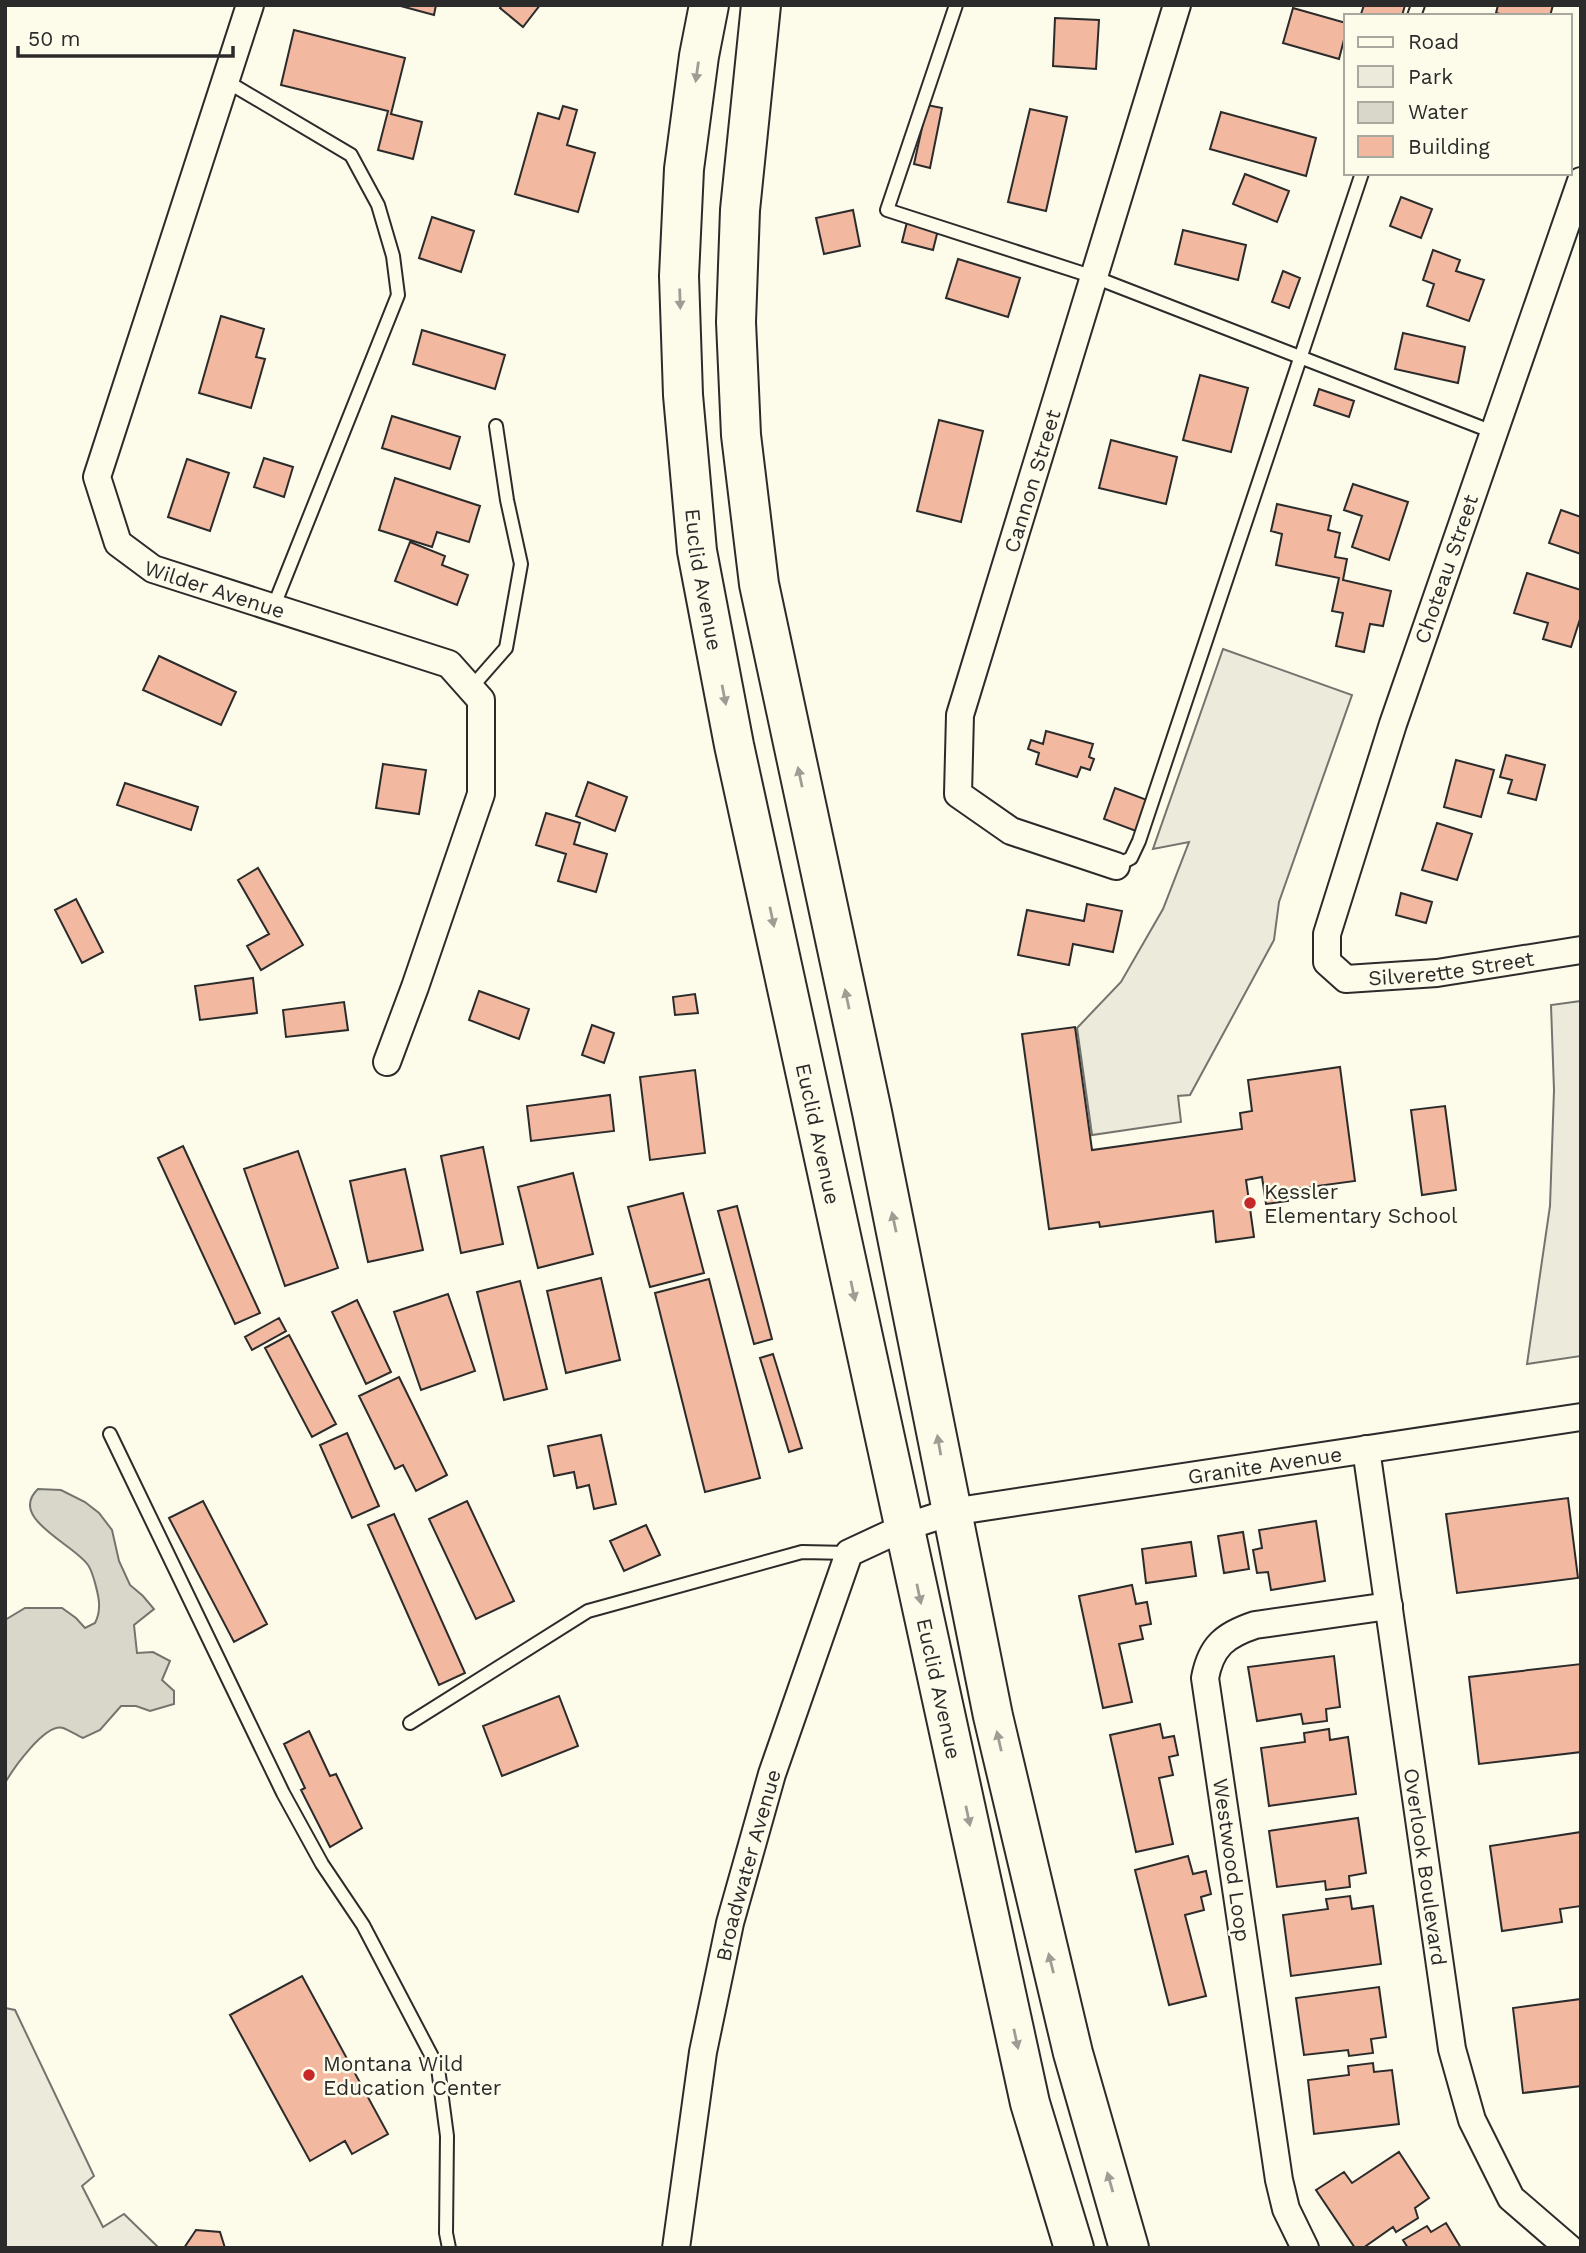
<svg xmlns="http://www.w3.org/2000/svg" width="1586" height="2253" font-family="'Work Sans',sans-serif">
  <style>
    .green { fill: #ecebdb; stroke: #74746e; stroke-width: 2 }
    .parking { fill: #eceadb; stroke: #74746e; stroke-width: 2 }
    .water { fill: #d8d7c9; stroke: #74746e; stroke-width: 2 }
    .building { fill: #f2b8a0; stroke: #2b2b2b; stroke-width: 2 }
    .lines { fill: none; stroke-linecap: round; stroke-linejoin: round }
    .service-casing { stroke: #2b2b2b; stroke-width: 16 }
    .minor-casing { stroke: #2b2b2b; stroke-width: 30 }
    .trunk-casing { stroke: #2b2b2b; stroke-width: 42 }
    .service { stroke: #fdfbea; stroke-width: 12 }
    .minor { stroke: #fdfbea; stroke-width: 26 }
    .trunk { stroke: #fdfbea; stroke-width: 38 }
    .oneway { fill: #9e9d94 }
    .poi-dot { fill: #c62828; stroke: #fdfbea; stroke-width: 2.5 }
    .labels { text-anchor: middle; dominant-baseline: central; stroke-width: 5; stroke-linejoin: round; paint-order: stroke }
    .street-label { font-size: 21px; fill: #2b2b2b; stroke: #fdfbea }
    .poi-label { font-size: 21px; fill: #2b2b2b; stroke: #fdfbea; text-anchor: start }
  </style>
  <rect width="100%" height="100%" fill="#fdfbea"/>
  <path class="green" d="M1581 1001V1356L1527 1364 1550 1206 1554 1090 1551 1005Z
    M5 2008 15 2010 94 2176 82 2186 103 2227 124 2214 159 2248H5Z"/>
  <path class="parking" d="M1223 649 1352 695 1279 902 1274 940 1190 1095 1178 1096 1181 1122 1092 1135 1077 1028 1121 982 1163 909 1189 842 1153 849Z"/>
  <path class="water" d="M38 1489 61 1490 85 1502 99 1513 112 1530 119 1561 130 1585 143 1596 154 1609 134 1625 137 1653 153 1652 170 1661 162 1680 174 1691V1704L150 1711 136 1706H121L100 1730 83 1738C76 1735 69 1730 63 1728 45 1723 13 1769 5 1783V1620L25 1608H62L76 1618 85 1628 95 1623C97 1619 99 1612 99 1607 100 1599 93 1572 88 1565 74 1544 7 1518 38 1489Z"/>
  <path class="building" d="M397 5H436L434 15Z
    M502 5H540L523 27 500 8Z
    M1364 5H1405L1402 16H1367L1361 14Z
    M1498 5H1553L1550 16H1508L1496 13Z
    M1293 8 1346 23V32L1339 59 1283 43Z
    M1055 18 1099 20 1096 69 1053 66Z
    M294 30 405 58 391 114 422 122 413 159 378 150 388 111 281 85Z
    M927 105 942 108 930 168 914 164Z
    M563 106 577 110 567 145 595 153 578 212 515 194 538 113 559 119Z
    M1030 109 1067 117 1046 211 1008 202Z
    M1221 112 1316 138 1306 176 1210 149Z
    M1245 174 1289 191 1277 222 1233 204Z
    M1401 197 1432 209 1421 238 1390 226Z
    M853 210 860 246 824 254 816 218Z
    M432 217 474 231 461 272 419 258Z
    M907 222 938 230 933 250 902 242Z
    M1183 230 1246 245 1238 280 1175 264Z
    M1433 250 1460 260 1456 271 1484 280 1469 321 1427 306 1434 284 1423 280Z
    M958 259 1020 278 1008 317 946 298Z
    M1283 271 1300 278 1289 308 1272 302Z
    M221 316 264 329 256 357 265 359 251 408 199 393Z
    M422 330 505 355 495 389 413 364Z
    M1403 333 1465 347 1458 383 1395 369Z
    M1200 375 1248 388 1231 452 1183 440Z
    M1319 389 1354 401 1349 417 1314 405Z
    M392 416 460 437 450 469 382 448Z
    M939 420 983 431 961 522 917 511Z
    M1111 440 1177 457 1166 504 1099 488Z
    M264 458 293 467 284 497 254 487Z
    M187 459 229 473 210 531 168 517Z
    M395 478 480 506 469 542 437 532 432 547 379 530Z
    M1353 484 1408 502 1389 560 1352 547 1362 516 1344 510Z
    M1277 504 1331 516 1328 530 1340 533 1335 557 1347 559 1343 580 1391 591 1383 626 1370 624 1364 652 1336 646 1343 613 1332 611 1339 578 1276 565 1282 534 1271 531Z
    M1561 510 1581 517V554L1549 543Z
    M410 542 445 556 442 565 468 575 457 605 395 581Z
    M1527 573 1581 590V616L1571 647 1543 639 1548 623 1514 613Z
    M159 656 236 692 221 725 143 690Z
    M1046 731 1093 744 1089 757 1094 759 1090 770 1081 767 1077 777 1036 764 1039 753 1028 749 1031 740 1043 744Z
    M1506 755 1545 765 1536 800 1508 793 1512 780 1500 777Z
    M1456 760 1494 770 1481 817 1444 807Z
    M383 764 426 770 419 814 376 808Z
    M588 782 627 797 615 831 576 816Z
    M125 783 198 807 191 830 117 805Z
    M1115 788 1147 800 1136 831 1104 819Z
    M546 813 580 823 574 844 607 854 596 892 558 881 566 854 536 845Z
    M1437 823 1472 834 1457 880 1422 870Z
    M258 868 303 945 261 970 247 946 269 934 238 880Z
    M1401 893 1432 902 1426 923 1396 915Z
    M76 899 103 952 82 963 55 910Z
    M1087 904 1122 911 1113 952 1073 944 1069 965 1018 955 1027 910 1084 921Z
    M253 978 257 1013 200 1020 195 986Z
    M479 991 529 1009 519 1039 469 1020Z
    M695 994 698 1013 675 1015 673 997Z
    M344 1002 348 1030 286 1037 283 1010Z
    M592 1025 614 1033 604 1063 582 1055Z
    M1075 1027 1092 1150 1242 1129 1240 1113 1252 1111 1248 1080 1340 1067 1355 1181 1287 1190 1288 1201 1266 1204 1262 1177 1246 1180 1254 1237 1216 1242 1213 1211 1100 1227 1099 1222 1049 1229 1022 1034Z
    M695 1070 705 1153 650 1160 640 1077Z
    M610 1095 614 1131 531 1141 527 1106Z
    M1445 1106 1456 1190 1422 1195 1411 1110Z
    M183 1146 260 1313 235 1324 158 1158Z
    M483 1147 503 1244 461 1253 441 1156Z
    M298 1151 338 1268 285 1286 244 1169Z
    M405 1169 423 1250 368 1262 350 1181Z
    M573 1173 593 1254 538 1268 518 1187Z
    M683 1193 704 1273 650 1287 628 1207Z
    M737 1206 772 1339 754 1344 718 1211Z
    M601 1278 620 1360 566 1373 547 1291Z
    M709 1279 760 1478 705 1492 655 1293Z
    M520 1281 547 1389 504 1400 477 1292Z
    M448 1294 475 1371 421 1390 394 1312Z
    M357 1300 391 1372 366 1384 332 1312Z
    M279 1318 286 1331 252 1350 245 1337Z
    M289 1335 336 1424 312 1437 265 1348Z
    M773 1354 802 1448 789 1452 760 1358Z
    M399 1377 447 1475 416 1491 403 1465 395 1469 359 1396Z
    M347 1433 379 1506 352 1518 320 1445Z
    M601 1435 616 1504 594 1509 589 1485 577 1488 574 1472 554 1476 548 1446Z
    M1568 1498 1578 1578 1457 1593 1446 1514Z
    M203 1501 267 1624 234 1642 169 1518Z
    M467 1501 514 1601 476 1619 429 1519Z
    M394 1514 465 1673 439 1685 368 1525Z
    M1316 1521 1325 1581 1271 1590 1268 1572 1257 1573 1253 1550 1262 1548 1259 1530Z
    M646 1525 660 1555 624 1571 610 1541Z
    M1243 1532 1249 1569 1224 1573 1218 1536Z
    M1191 1542 1196 1576 1146 1583 1142 1549Z
    M1132 1585 1136 1604 1147 1602 1151 1624 1140 1626 1143 1639 1119 1644 1132 1702 1103 1708 1079 1596Z
    M1334 1656 1340 1707 1326 1709 1327 1721 1303 1724 1301 1714 1257 1721 1248 1667Z
    M1581 1664V1752L1479 1764 1469 1677Z
    M559 1696 578 1746 502 1776 483 1726Z
    M1160 1724 1163 1738 1174 1736 1178 1755 1169 1757 1173 1775 1159 1778 1173 1844 1136 1852 1110 1735Z
    M1329 1729 1330 1740 1348 1737 1356 1794 1269 1806 1261 1748 1305 1742 1304 1733Z
    M309 1731 330 1776 336 1774 362 1828 330 1847 301 1790 305 1788 284 1744Z
    M1358 1818 1366 1873 1349 1876 1350 1887 1326 1890 1325 1881 1277 1887 1269 1831Z
    M1581 1832V1906L1560 1909 1562 1922 1502 1931 1490 1846Z
    M1188 1856 1193 1874 1206 1871 1211 1894 1201 1897 1204 1910 1185 1915 1206 1996 1169 2005 1135 1870Z
    M1350 1896 1352 1909 1373 1906 1381 1964 1291 1976 1283 1915 1328 1909 1326 1899Z
    M302 1976 388 2134 352 2154 345 2141 310 2161 230 2015Z
    M1379 1987 1386 2037 1371 2039 1373 2053 1349 2056 1348 2050 1304 2055 1296 1998Z
    M1581 1999V2086L1523 2093 1513 2008Z
    M1373 2063 1374 2072 1392 2070 1399 2124 1314 2134 1308 2080 1349 2075 1348 2066Z
    M1399 2152 1429 2198 1415 2208 1418 2218 1396 2232 1393 2227 1363 2248H1355L1316 2190 1344 2172 1352 2183Z
    M1446 2223 1461 2248H1408L1403 2240 1427 2226 1431 2232Z
    M196 2230 220 2232 225 2248H184Z"/>
  <g class="lines">
    <defs>
      <path id="service" d="M956 5 887 210 1094 277 1493 432
        M1414 16 1418 5
        M226 81 351 155 378 205 393 256 398 295 273 608
        M470 689 506 648 521 564 507 500 496 426
        M1116 866 1131 858 1139 841 1362 173
        M110 1434 283 1793 322 1864 363 1925 438 2068 447 2136 446 2233 449 2248
        M410 1723 588 1611 802 1552 849 1553"/>
      <g id="minor">
        <path id="s1" d="M250 5 97 477 118 543 153 569 449 664 481 700V794L415 987 387 1062"/>
        <path id="s2" d="M1581 181 1393 724 1327 934V962L1346 979 1437 973 1581 950"/>
        <path id="s3" d="M1116 866 1011 831 958 794 960 715 1177 5"/>
        <path id="s4" d="M1366 1449 1452 2049 1472 2120 1511 2198 1569 2248"/>
        <path id="s5" d="M676 2248 703 2052 730 1923 772 1774 849 1553 905 1527 951 1512 1581 1417"/>
        <path d="M1305 2248 1286 2209 1279 2180 1205 1678C1211 1646 1225 1635 1255 1625L1389 1606"/>
      </g>
      <g id="trunk">
        <path id="s6" d="M709 5 699 56 684 169 679 276 683 395 697 551 734 745 1030 2103 1074 2248"/>
        <path d="M761 5 740 210 736 322 741 435 759 584 872 1112 993 1716 1073 2053 1129 2248"/>
      </g>
    </defs>
    <use href="#service" class="service-casing"/>
    <use href="#minor" class="minor-casing"/>
    <use href="#trunk" class="trunk-casing"/>
    <use href="#service" class="service"/>
    <use href="#minor" class="minor"/>
    <use href="#trunk" class="trunk"/>
  </g>
  <defs><path id="oneway-solid" d="M-6-.8H1V-3.2L6.5 0L1 3.2V.8H-6Z" transform="scale(1.75)"/></defs>
  <g class="oneway">
    <use href="#oneway-solid" transform="translate(697 72) rotate(98)"/>
    <use href="#oneway-solid" transform="translate(680 299) rotate(88)"/>
    <use href="#oneway-solid" transform="translate(724 695) rotate(79)"/>
    <use href="#oneway-solid" transform="translate(800 777) rotate(-102)"/>
    <use href="#oneway-solid" transform="translate(772 917) rotate(78)"/>
    <use href="#oneway-solid" transform="translate(847 999) rotate(-102)"/>
    <use href="#oneway-solid" transform="translate(894 1222) rotate(-102)"/>
    <use href="#oneway-solid" transform="translate(853 1291) rotate(78)"/>
    <use href="#oneway-solid" transform="translate(939 1445) rotate(-100)"/>
    <use href="#oneway-solid" transform="translate(919 1594) rotate(78)"/>
    <use href="#oneway-solid" transform="translate(999 1741) rotate(-103)"/>
    <use href="#oneway-solid" transform="translate(968 1816) rotate(78)"/>
    <use href="#oneway-solid" transform="translate(1051 1963) rotate(-104)"/>
    <use href="#oneway-solid" transform="translate(1016 2039) rotate(78)"/>
    <use href="#oneway-solid" transform="translate(1110 2182) rotate(-106)"/>
  </g>
  <g class="poi-dot">
    <circle cx="1250" cy="1203" r="7"/>
    <circle cx="309" cy="2075" r="7"/>
  </g>
  <g class="labels">
    <g class="street-label">
      <text stroke="none"><textPath href="#s3" startOffset="499">Cannon Street</textPath></text>
      <text transform="translate(1446 569) rotate(-71)">Choteau Street</text>
      <text stroke="none"><textPath href="#s6" startOffset="578">Euclid Avenue</textPath></text>
      <text stroke="none"><textPath href="#s1" startOffset="674">Wilder Avenue</textPath></text>
      <text stroke="none"><textPath href="#s2" startOffset="954">Silverette Street</textPath></text>
      <text stroke="none"><textPath href="#s6" startOffset="1144">Euclid Avenue</textPath></text>
      <text stroke="none"><textPath href="#s5" startOffset="1146">Granite Avenue</textPath></text>
      <text stroke="none"><textPath href="#s6" startOffset="1712">Euclid Avenue</textPath></text>
      <text transform="translate(1232 1860) rotate(82)">Westwood Loop</text>
      <text stroke="none"><textPath href="#s5" startOffset="390">Broadwater Avenue</textPath></text>
      <text stroke="none"><textPath href="#s4" startOffset="422">Overlook Boulevard</textPath></text>
    </g>
    <g class="poi-label">
      <text x="1264" y="1191">Kessler<tspan x="1264" dy="24">Elementary School</tspan></text>
      <text x="323" y="2063">Montana Wild<tspan x="323" dy="24">Education Center</tspan></text>
    </g>
  </g>
  <rect width="1586" height="2253" fill="none" stroke="#2b2b2b" stroke-width="14"/>
  <rect x="1344" y="14" width="228" height="161" fill="#fdfbea" stroke="#a9a89e" stroke-width="2"/>
  <rect x="1358" y="37" width="35" height="10" fill="#fdfbea" stroke="#a9a89e" stroke-width="2"/>
  <text x="1408" y="49" font-size="21" fill="#2b2b2b">Road</text>
  <rect x="1358" y="66" width="35" height="21" fill="#ecebdb" stroke="#a9a89e" stroke-width="2"/>
  <text x="1408" y="84" font-size="21" fill="#2b2b2b">Park</text>
  <rect x="1358" y="102" width="35" height="21" fill="#d8d7c9" stroke="#a9a89e" stroke-width="2"/>
  <text x="1408" y="119" font-size="21" fill="#2b2b2b">Water</text>
  <rect x="1358" y="136" width="35" height="21" fill="#f2b8a0" stroke="#a9a89e" stroke-width="2"/>
  <text x="1408" y="154" font-size="21" fill="#2b2b2b">Building</text>
  <path d="M18 46v10h215v-10" fill="none" stroke="#2b2b2b" stroke-width="3.5"/>
  <text x="28" y="46" font-size="21" fill="#2b2b2b" stroke="#fdfbea" stroke-width="5" paint-order="stroke">50 m</text>
</svg>
